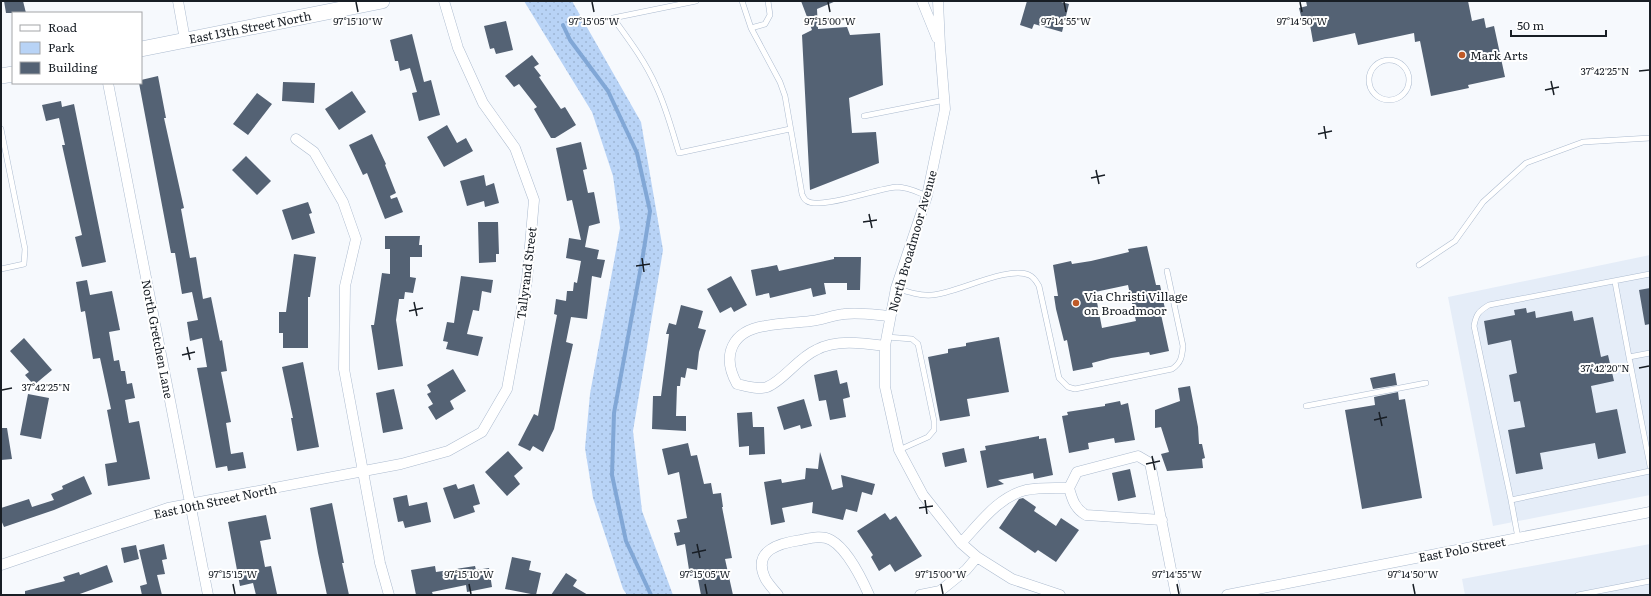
<svg xmlns="http://www.w3.org/2000/svg" width="1651" height="596" font-family="Literata,serif">
  <style>
    .built { fill: #e5edf8 }
    .green { fill: url(#green-dots) }
    .lines { fill: none; stroke-linecap: round; stroke-linejoin: round }
    .stream { stroke: #81a7d6; stroke-width: 4 }
    .building { fill: #546274; fill-rule: evenodd }
    .service-casing { stroke: #acbbcf; stroke-width: 6 }
    .minor-casing { stroke: #acbbcf; stroke-width: 11 }
    .secondary-casing { stroke: #acbbcf; stroke-width: 16 }
    .service { stroke: #fff; stroke-width: 5 }
    .minor { stroke: #fff; stroke-width: 10 }
    .secondary { stroke: #fff; stroke-width: 15 }
    .ticks { fill: none; stroke: #181e25; stroke-width: 1.5 }
    .poi-dot { fill: #bf5a28; stroke: #fff; stroke-width: 1.5 }
    .labels { text-anchor: middle; dominant-baseline: central; stroke-width: 4; stroke-linejoin: round; paint-order: stroke }
    .street-label { font-size: 12px; fill: #181e25; stroke: #fff }
    .poi-label { font-size: 12px; fill: #181e25; stroke: #fff; text-anchor: start }
    .ticks-label { font-size: 10px; text-anchor: middle; fill: #181e25; stroke: #fff; stroke-width: 4; stroke-linejoin: round; paint-order: stroke }
  </style>
  <defs>
    <pattern id="green-dots" width="8" height="8" patternUnits="userSpaceOnUse"><rect width="8" height="8" fill="#b8d3f6"/><path d="M2 2h.1M6 6h.1" fill="none" stroke="#9db5d3" stroke-width="1.8" stroke-linecap="round"/></pattern>
  </defs>
  <rect width="100%" height="100%" fill="#f6f9fd"/>
  <path class="built" d="M1650 255V495L1493 526 1448 297Z
    M1650 544V595H1465L1462 579Z"/>
  <path class="green" d="M524 1H572L641 122 663 250 633 431 642 511 673 595H627L623 589 593 498 585 448 590 394 620 228 613 176 592 112Z"/>
  <g class="lines">
    <path class="stream" d="M563 25 570 40 608 91 637 153 650 211 642 261 614 413 612 475 626 541 651 595"/>
  </g>
  <path class="building" d="M4 1H23L26 13H6Z
    M801 1H836L817 9 818 29 847 27 850 35 880 33 883 85 849 98 852 133 876 132 879 163 810 190 802 35 812 30Z
    M1027 1H1057L1069 4 1062 32 1034 24 1032 29 1020 25Z
    M1306 1H1468L1472 21 1484 18 1486 28 1494 26 1505 77 1468 85 1469 88 1431 96 1420 41 1415 42 1414 33 1358 45 1355 33 1313 42 1309 19 1302 20 1299 8 1307 6Z
    M506 21 513 50 496 54 494 48 490 49 484 26Z
    M412 34 424 82 431 80 440 115 419 121 412 93 417 92 410 68 400 71 398 61H395L390 40Z
    M532 55 539 64 534 67 541 76 539 77 561 109 565 107 576 125 555 138H551L534 109 537 107 519 84 514 87 505 76Z
    M158 76 166 118H164L184 208 181 209 190 258 196 257 203 299 211 297 220 341 222 340 227 371 221 372 231 422 226 423 231 454 243 452 246 468 228 471 227 466 216 468 197 368 207 367 202 338 190 341 187 322 198 320 192 292 182 294 175 253H171L139 83H141V80Z
    M283 82 315 83 314 103 282 101Z
    M352 91 366 112 339 130 325 109Z
    M257 93 272 104 248 135 233 124Z
    M61 101 62 107 74 104 106 262 82 267 75 237 82 235 62 145H65L59 118 46 121 42 105Z
    M447 125 457 143 466 138 473 151 444 167 427 137Z
    M372 134 386 164 385 165 396 193 390 196 391 199 397 197 403 212 385 219 367 173 363 175 349 145Z
    M581 142 587 169 583 170 588 193 594 192 600 223 589 226 585 247 599 250 597 259 605 260 601 278 592 276 587 319 571 317 566 342 573 344 554 429 543 452 533 446 530 451 518 445 534 414 538 416 557 315 554 314 556 299 566 301 567 291H573L574 282 577 283 581 261 566 258 569 238 581 240 572 200 567 201 556 148Z
    M246 156 271 181 257 195 232 170Z
    M484 175 486 186 494 183 499 203 485 207 484 201 467 206 460 181Z
    M308 202 312 213 309 214 315 233 292 240 282 210Z
    M478 222H498L499 254H496V262L479 263Z
    M385 236H420L419 245H422V257H410V277L416 278 413 293 405 292 404 299H399L396 320 403 366 378 370 371 325H374L382 273 390 274V249H385Z
    M1147 246 1156 285H1160L1165 309 1160 310 1169 351 1150 355 1149 352 1111 358 1092 363 1093 367 1073 371 1067 340 1064 341 1056 309 1054 296H1058L1053 265 1071 261 1072 264 1091 261 1129 252 1128 249ZM1128 285 1136 321 1102 328 1095 292Z
    M294 254 316 257 310 297H308V348H283V333H279V312H286Z
    M834 257H861L860 290H847V283H824L826 294 813 297 811 288 770 298 769 293 756 296 751 270 777 265 779 271 834 259Z
    M461 276 493 280 491 293 482 291 479 311 473 310 467 334 483 337 478 356 446 349 448 342 443 341 447 322 454 323Z
    M731 276 747 305 734 312 731 307 720 313 707 289Z
    M87 280 90 295 112 291 120 330 109 332 114 361 119 360 121 371H125L127 384 132 383 135 398 125 400 129 423 139 421 150 479 108 486 105 464 117 462 107 410 111 409 100 358 93 359 85 311 81 312 76 282Z
    M1650 288V324L1645 325 1639 290Z
    M681 305 703 311 698 328 706 330 699 352 697 370 687 368 685 378 681 377 680 386H677L676 416H686V431L652 429 653 396H661L669 334H666L669 323 676 325Z
    M1526 308 1527 313 1535 311 1536 318 1572 311 1574 321 1593 317 1601 357 1608 355 1614 381 1591 386 1596 413 1617 409 1626 453 1598 459 1595 443 1540 453 1543 469 1516 474 1508 430 1525 427 1520 401 1514 402 1509 375 1517 373 1511 340 1488 345 1484 321 1515 315 1514 310Z
    M999 337 1009 392 967 399 970 416 940 421 928 357 948 353V349L966 346V343Z
    M24 338 52 370 34 385 25 375 29 372 10 351Z
    M303 362 319 447 297 451 291 418H293L282 367Z
    M453 369 466 391 450 401 454 409 436 420 428 407 433 404 427 394 431 392 427 385Z
    M837 370 840 384 847 382 850 397 843 399 846 417 830 420 826 400 819 401 814 375Z
    M1395 373 1397 385 1373 389 1370 378Z
    M1190 386 1198 427 1199 444H1202L1205 458 1202 459 1203 468 1167 471 1161 454 1169 452 1161 427 1155 428V410L1180 401 1178 388Z
    M394 389 403 429 383 433 376 393Z
    M1398 392 1399 400 1405 399 1422 498 1362 509 1345 410 1375 405 1374 397Z
    M28 394 49 398 41 439 20 435Z
    M804 399 812 426 801 429 800 425 784 430 777 407Z
    M1120 401 1121 405 1128 403 1135 440 1115 443 1114 438 1088 443 1089 449 1069 453 1062 416 1068 415 1067 412 1105 406V404Z
    M752 412 753 427H764L765 454 749 455V446L739 447 737 413Z
    M1 428H7L12 459 1 460Z
    M1039 436V439L1046 438 1053 475 1034 479 1033 473 998 480 1004 484 987 488 980 451 986 450 985 446Z
    M688 443 691 456 697 455 704 484 711 483 713 494 721 493 723 507H722L732 558 725 559 733 595H701L697 574 690 576 685 544 677 546 674 533 680 532 677 520 687 518 679 472 668 475 662 449Z
    M964 448 967 462 945 467 942 453Z
    M508 451 523 468 514 476 520 484 507 496 485 472Z
    M820 452 832 490 843 487 841 475 875 484 872 495 862 492 857 512 846 509 843 520 812 513 813 502 782 508 785 522 771 525 764 482 781 479 782 483 805 479 806 468 818 469Z
    M1130 469 1136 497 1118 501 1112 473Z
    M84 476 92 494 54 510 4 527 1 520V508L29 499 32 507 54 500 51 494 63 489 62 486Z
    M456 484 458 489 474 484 480 504 473 506 475 512 454 519 443 488Z
    M407 495 409 506 427 502 431 522 405 528 403 521 398 522 393 498Z
    M1023 498 1036 507 1034 511 1056 526 1061 518 1079 530 1056 562 1038 550 1035 553 999 528 1019 499Z
    M332 503 344 563H342L349 595H327L318 553 310 508Z
    M885 513 890 520 896 516 922 556 895 572 890 564 879 571 871 557 873 555 857 531Z
    M266 515 271 539 260 541 265 567 271 566 277 594 256 595 253 583 240 586 228 522Z
    M164 544 167 559 162 560 165 574 157 575 162 595H142L140 586 147 584 139 550Z
    M136 545 139 559 124 563 121 548Z
    M512 557 531 561 529 570 541 573 536 595 505 589Z
    M107 565 113 582 77 595H25V591L65 581 63 577 79 572 80 575Z
    M435 566 436 572 475 566 476 570 489 568 492 587 467 592 466 585 432 592 433 595H416L411 570Z
    M566 573 577 580 573 586 588 595H551Z"/>
  <g class="lines">
    <defs>
      <path id="service" d="M696 1 613 18C629 40 645 61 656 86 666 107 672 130 679 153L790 129
        M742 1 751 28 780 82 785 96 802 194C803 196 804 200 807 201 820 210 878 188 897 187 908 187 917 192 927 196
        M751 28 765 24 770 15 768 1
        M1369 80a20 20 0 1 1 40 0a20 20 0 1 1-40 0Z
        M864 116 945 100
        M1 129 25 249 24 264 1 269
        M1419 265 1455 241 1483 202 1526 163 1583 142 1650 138
        M1615 282 1629 357
        M896 288C908 292 920 296 932 295 954 294 1009 265 1029 275 1034 277 1036 281 1039 286L1059 378 1068 387 1075 389 1172 369C1181 363 1182 357 1183 346L1167 271
        M887 337 912 339 918 344 934 421V430L928 437 899 450
        M1650 353 1629 357 1650 466
        M1306 406 1426 383
        M1511 500 1474 326C1476 314 1479 311 1489 305L1650 274
        M1518 538 1511 500 1650 471
        M1578 595 1650 581"/>
      <path id="minor" d="M178 1 185 40
        M922 1 937 38
        M938 1 940 46 945 109 927 196 896 288 885 346V387L899 450 923 495 961 543 977 557 1012 579 1060 595
        M108 83 208 595
        M296 139 314 152 343 202 356 239 345 286 344 369 380 563 389 595
        M885 346C863 343 836 339 816 350 798 358 783 381 767 387 758 390 746 386 737 384 721 355 732 331 765 326 780 323 796 323 811 321 822 320 833 315 844 314 859 312 876 315 890 316
        M1162 520 1086 515C1075 509 1072 499 1069 488L1077 472 1138 456 1150 463 1176 595
        M961 543C980 523 998 497 1026 490 1040 487 1055 488 1069 488
        M1 565 168 508 401 464 448 451 482 432 507 389 527 280 534 200 515 148 483 103 458 48 444 1
        M778 595C774 590 768 584 765 578 752 550 780 543 801 540 811 538 822 535 831 540 847 549 862 579 869 595
        M920 595 940 591 966 570 977 557
        M1227 595 1650 512"/>
      <path id="secondary" d="M141 49 382 1
        M1 76 13 74"/>
    </defs>
    <use href="#service" class="service-casing"/>
    <use href="#minor" class="minor-casing"/>
    <use href="#secondary" class="secondary-casing"/>
    <use href="#service" class="service"/>
    <use href="#minor" class="minor"/>
    <use href="#secondary" class="secondary"/>
  </g>
  <path class="ticks" d="M356 2 358 12M592 2 594 12M828 2 830 12M1064 2 1066 12M1300 2 1302 12M1639 71 1649 70M1551 81 1554 95M1545 90 1559 87M1324 126 1326 139M1318 134 1332 131M1096 170 1099 184M1091 178 1105 175M869 214 872 228M863 222 877 220M642 258 644 272M636 266 650 264M414 302 417 316M409 311 423 308M187 347 190 360M182 355 195 352M1639 368 1649 366M2 390 12 388M1379 412 1382 426M1374 420 1387 417M1152 456 1155 470M1146 464 1160 461M925 500 927 514M919 508 933 506M697 544 700 558M692 553 706 550M233 584 235 594M469 584 471 594M705 584 707 594M941 584 943 594M1177 584 1179 594M1413 584 1415 594"/>
  <g class="poi-dot">
    <circle cx="1462" cy="55" r="4"/>
    <circle cx="1076" cy="303" r="4"/>
  </g>
  <g class="labels">
    <g class="street-label">
      <text transform="translate(250 27) rotate(-11)">East 13th Street North</text>
      <text transform="translate(912 241) rotate(-74)">North Broadmoor Avenue</text>
      <text transform="translate(526 273) rotate(-83)">Tallyrand Street</text>
      <text transform="translate(158 339) rotate(79)">North Gretchen Lane</text>
      <text transform="translate(215 501) rotate(-12)">East 10th Street North</text>
      <text transform="translate(1462 549) rotate(-11)">East Polo Street</text>
    </g>
    <g class="poi-label">
      <text x="1470" y="55">Mark Arts</text>
      <text x="1084" y="296">Via Christi Village<tspan x="1084" dy="14">on Broadmoor</tspan></text>
    </g>
  </g>
  <g class="ticks-label">
    <text x="358" y="25">97°15'10"W</text>
    <text x="594" y="25">97°15'05"W</text>
    <text x="830" y="25">97°15'00"W</text>
    <text x="1066" y="25">97°14'55"W</text>
    <text x="1302" y="25">97°14'50"W</text>
    <text x="1605" y="75">37°42'25"N</text>
    <text x="1605" y="372">37°42'20"N</text>
    <text x="46" y="391">37°42'25"N</text>
    <text x="233" y="578">97°15'15"W</text>
    <text x="469" y="578">97°15'10"W</text>
    <text x="705" y="578">97°15'05"W</text>
    <text x="941" y="578">97°15'00"W</text>
    <text x="1177" y="578">97°14'55"W</text>
    <text x="1413" y="578">97°14'50"W</text>
  </g>
  <rect width="1651" height="596" fill="none" stroke="#181e25" stroke-width="4"/>
  <rect x="12" y="12" width="130" height="72" fill="#ffffff" stroke="#a3a5a8"/>
  <rect x="20" y="25" width="20" height="6" fill="#ffffff" stroke="#a3a5a8"/>
  <text x="48" y="32" font-size="12" fill="#181e25">Road</text>
  <rect x="20" y="42" width="20" height="12" fill="#b8d3f6" stroke="#a3a5a8"/>
  <text x="48" y="52" font-size="12" fill="#181e25">Park</text>
  <rect x="20" y="62" width="20" height="12" fill="#546274" stroke="#a3a5a8"/>
  <text x="48" y="72" font-size="12" fill="#181e25">Building</text>
  <path d="M1511 30v6h95v-6" fill="none" stroke="#181e25" stroke-width="2"/>
  <text x="1517" y="30" font-size="12" fill="#181e25" stroke="#ffffff" stroke-width="3" paint-order="stroke">50 m</text>
</svg>
